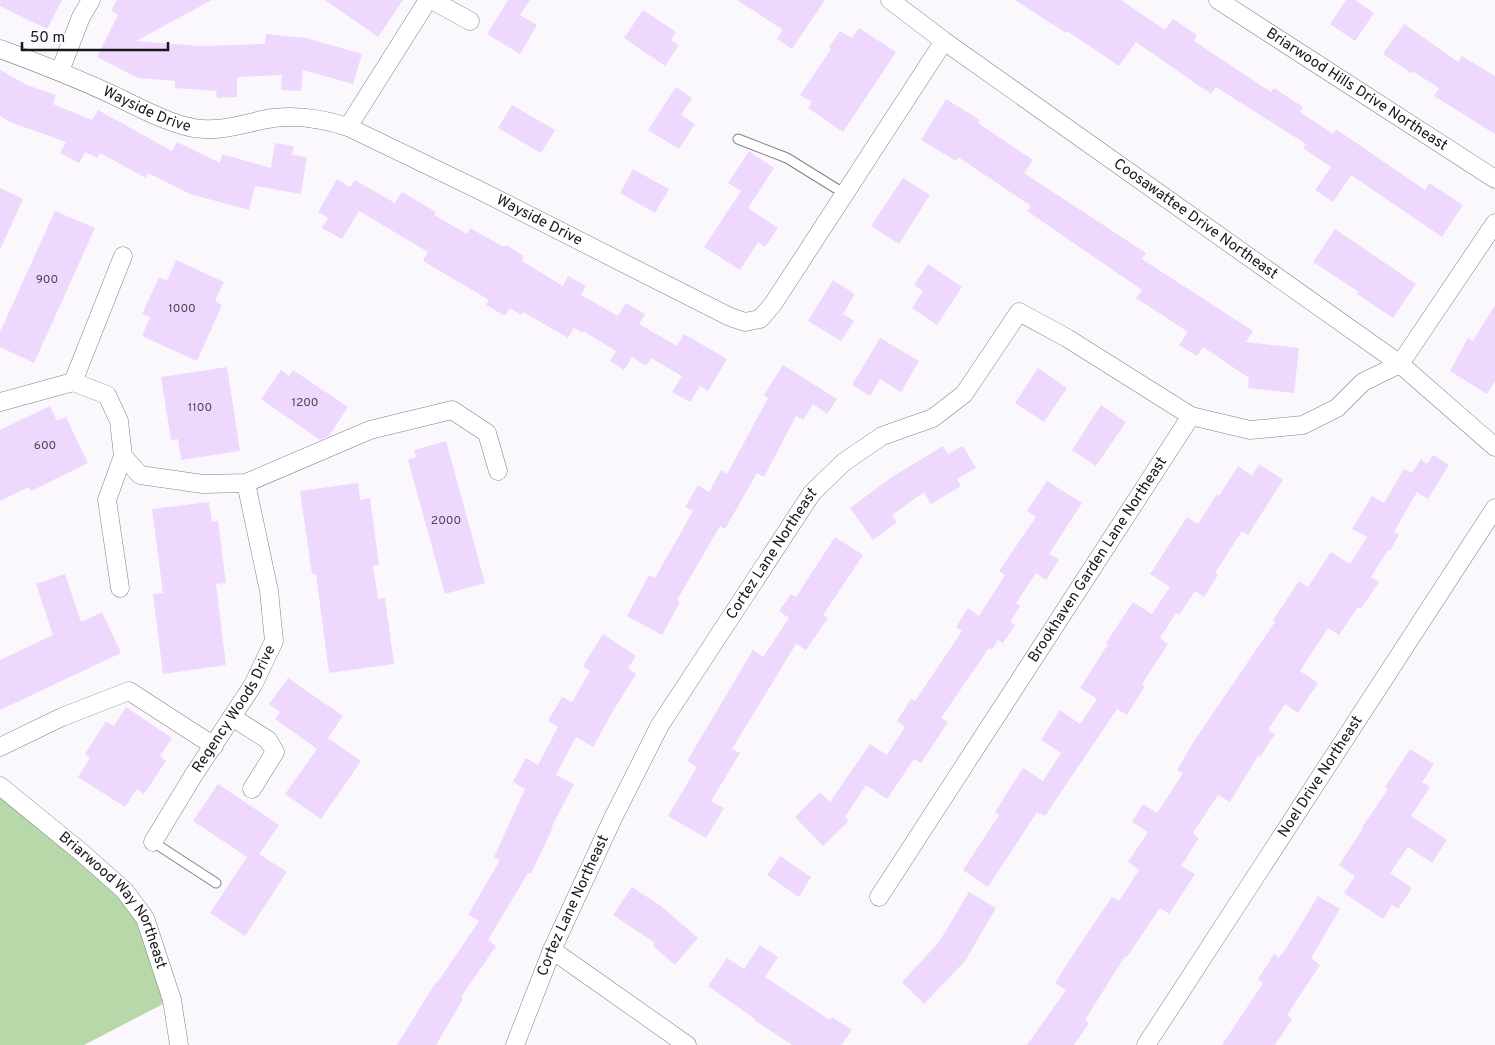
<svg xmlns="http://www.w3.org/2000/svg" width="1495" height="1045" font-family="Overpass,sans-serif">
  <style>
    .green { fill: #b7d8a8 }
    .building { fill: #eed8fd }
    .lines { fill: none; stroke-linecap: round; stroke-linejoin: round }
    .service-casing { stroke: #838084; stroke-width: 11 }
    .minor-casing { stroke: #838084; stroke-width: 19 }
    .service { stroke: #fff; stroke-width: 9 }
    .minor { stroke: #fff; stroke-width: 18 }
    .labels { text-anchor: middle; dominant-baseline: central; stroke-width: 5; stroke-linejoin: round; paint-order: stroke }
    .number-label { font-size: 12px; fill: #4e4752 }
    .street-label { font-size: 15px; fill: #181719; stroke: #fbf8fd }
  </style>
  <rect width="100%" height="100%" fill="#fbf8fd"/>
  <path class="green" d="M0 792 139 898 163 1004 84 1045H0Z"/>
  <path class="building" d="M0 0H62L47 29 0 6Z
    M117 0H212L136 41 201 46 265 44 266 34 306 38 362 54 353 84 303 70 301 91 281 90 282 75 237 77V97L217 98 216 91 175 88V81L138 78 97 57 118 15 111 10Z
    M325 0H403L378 37Z
    M508 0H530L520 15 537 25 520 54 487 34Z
    M737 0H825L792 49 777 39 783 30Z
    M1015 0H1121L1165 30 1173 19 1197 35 1194 41 1271 92 1274 88 1303 107 1300 112 1333 134 1336 129 1425 190 1429 183 1463 205 1442 237 1351 175 1333 202 1315 190 1331 167 1303 148 1306 144 1216 87 1211 94 1136 42 1119 66 1067 31 1066 33Z
    M1346 0H1355L1374 13 1355 41 1330 24Z
    M643 10 676 32 671 40 679 45 665 66 624 38Z
    M1404 24 1458 62 1462 56 1495 76V134L1434 96 1439 88 1412 71 1411 73 1383 54Z
    M859 28 896 52 843 132 808 108 812 102 800 95 831 49 829 47 840 31 852 38Z
    M0 70 27 85 56 95 53 104 92 120 98 110 172 151 177 142 220 163 222 154 271 168 275 143 294 146 292 155 307 157 301 194 255 186 249 210 190 194 148 173 146 178 100 153 97 158 85 152 79 163 60 153 66 142 10 122 0 116Z
    M676 87 692 98 681 115 695 124 679 149 648 130Z
    M946 99 980 120 978 123 1033 160 1024 173 1146 253 1142 259 1253 331 1246 342 1299 348 1294 393 1248 388 1249 378 1203 347 1197 356 1179 345 1188 332 1136 298 1142 290 1027 211 1031 206 958 157 956 161 921 140Z
    M512 105 555 130 541 153 498 128Z
    M749 151 774 168 748 208 778 228 765 247 758 242 740 270 704 247 741 191 728 183Z
    M633 169 669 189 655 213 620 193Z
    M903 178 930 195 899 244 871 226Z
    M337 179 350 187 355 180 395 203 402 192 436 212 434 215 467 234 470 228 504 247 506 245 524 256 522 261 563 286 568 276 586 286 581 295 618 316 626 303 645 314 639 324 677 346 684 334 727 359 708 391 700 386 690 402 672 392 682 376 651 358 646 366 632 357 624 370 610 361 616 351 583 331V333L574 328 568 338 523 312 521 315 510 308 505 316 486 305 489 300 423 261 428 252 359 211 342 239 322 228 328 218 318 212Z
    M0 188 23 199 0 250Z
    M55 211 95 228 34 363 0 347V332Z
    M1335 229 1416 284 1393 318 1357 294 1359 292 1313 262Z
    M176 260 224 282 215 301 222 305 197 361 142 336 150 317 142 314 159 277 167 281Z
    M928 264 962 287 937 325 912 308 923 291 914 285Z
    M833 280 855 294 843 314 854 321 841 341 808 321Z
    M1495 305V381L1487 394 1450 371 1468 338 1473 341Z
    M880 338 919 361 901 392 880 379 870 396 852 385Z
    M783 365 837 399 827 414 813 404 803 420 796 416 764 477 757 473 725 529 720 526 677 600 680 602 662 635 627 616 649 575 655 578 693 511 685 507 698 485 709 492 721 470 727 474 768 398 764 395Z
    M227 367 240 451 181 460 178 439 171 440 161 377Z
    M1038 368 1067 388 1044 422 1015 403Z
    M281 370 289 376 293 370 348 407 329 436 320 440 261 399Z
    M1101 405 1126 422 1096 466 1072 450Z
    M50 406 57 421 66 417 88 463 31 491 29 487 0 501V430Z
    M446 441 485 583 445 594 408 460 416 457 414 450Z
    M943 446 948 454 963 446 976 468 957 479 961 486 931 504 924 492 892 515 897 522 873 540 850 508 892 477Z
    M1433 455 1449 465 1428 499 1417 492 1394 532 1399 535 1390 551 1388 550 1371 577 1379 582 1361 609 1358 607 1339 635 1328 628 1300 671 1318 683 1298 713 1285 704 1268 730 1275 734 1260 757 1258 756 1230 802 1218 795 1193 833 1199 838 1181 866 1195 874 1169 914 1160 908 1127 957 1125 956 1085 1020 1089 1023 1074 1045H1027L1066 990 1055 983 1076 950 1112 897 1119 901 1139 870 1128 862 1148 832 1132 822 1143 804 1157 813 1183 773 1177 770 1194 741 1275 622 1273 620 1299 581 1308 587 1331 552 1350 564 1367 537 1352 529 1372 496 1384 503 1404 469 1412 473 1421 459 1427 464Z
    M1259 464 1283 480 1248 535 1242 531 1215 573 1218 575 1204 597 1195 591 1179 615 1176 613 1160 638 1168 644 1142 684 1145 686 1127 715 1117 709 1045 816 1037 812 988 887 963 870 999 815 995 812 1023 768 1043 781 1061 753 1041 740 1060 710 1080 724 1097 699 1080 688 1108 644 1106 643 1133 602 1152 614 1170 587 1150 574 1187 517 1198 524 1217 494 1219 496 1238 466 1252 476Z
    M1047 481 1082 503 1049 554 1059 560 1046 580 1036 573 1016 603 1020 606 1010 622 1015 625 1003 643 998 640 992 650 989 648 941 718 948 722 921 763 914 759 887 799 866 785 845 817 849 821 823 846 795 817 820 792 830 802 870 744 887 755 905 727 897 721 911 699 915 701 962 631 956 627 968 608 979 616 1005 575 999 571 1036 517 1027 511Z
    M358 483 360 500 370 498 379 565H373L378 599 385 598 394 664 329 673 316 574H312L300 491Z
    M209 502 212 522 218 521 226 583 216 584 226 665 163 674 153 594 163 593 152 509Z
    M835 537 863 555 823 615 828 618 806 650 796 644 732 749 740 753 711 801 724 808 706 838 668 816 697 767 687 761 753 650 763 657 789 618 779 611 791 594 796 597Z
    M65 574 81 622 102 612 121 653 0 710V660L53 635 36 584Z
    M603 634 636 656 628 668 636 674 613 711 593 747 576 737 556 775 574 784 552 826 553 827 531 874 528 873 488 940 496 946 461 997 463 999 436 1045H397L436 982 437 983 479 921 468 915 500 860 494 857 525 789 513 782 526 758 538 765 558 727 548 721 562 697 572 702 590 671 583 666Z
    M288 678 343 716 328 738 361 761 321 819 285 794 317 749 275 719 280 712 269 704Z
    M126 707 172 738 160 756 166 761 144 794 137 789 125 807 78 777 90 758 85 754 106 721 114 726Z
    M1410 749 1434 764 1422 782 1430 787 1411 816 1447 840 1432 863 1408 847 1390 873 1412 888 1398 909 1392 905 1383 919 1344 893 1355 876 1339 865 1362 830 1361 829 1388 789 1385 787Z
    M218 784 279 825 259 854 287 872 245 936 210 913 247 857 193 821Z
    M780 856 811 877 799 897 767 875Z
    M632 887 661 906 698 938 675 965 653 946 655 943 613 915Z
    M969 892 996 908 965 961 924 1004 902 982 939 942Z
    M1318 896 1340 909 1311 958 1320 965 1287 1015 1292 1019 1275 1045H1222L1263 983 1258 979 1274 954 1279 958 1289 944Z
    M760 945 778 957 765 977 830 1020 832 1017 852 1030 841 1045H792L754 1020 755 1019 708 986 727 958 744 969Z"/>
  <g class="lines">
    <defs>
      <path id="service" d="M738 139 787 158 845 194
        M153 842 216 883"/>
      <g id="minor">
        <path d="M432 0 470 21"/>
        <path id="s1" d="M890 0 944 41 1400 364 1495 447"/>
        <path id="s2" d="M1218 0 1495 179"/>
        <path id="s3" d="M0 49C38 63 76 78 113 95 136 106 169 124 194 128 221 133 247 122 273 118 298 115 324 119 348 127L479 190 730 317 745 322 760 319 773 304 944 41"/>
        <path d="M60 71 81 17 91 0"/>
        <path d="M348 127 428 0"/>
        <path d="M73 382 123 256"/>
        <path d="M0 402 73 382 107 395 119 421 123 456 140 475 203 484 246 483 370 430 452 410 487 433 498 471"/>
        <path d="M120 588 107 500 123 456"/>
        <path d="M232 717 268 740 275 752 252 789"/>
        <path d="M0 747 62 717 129 691 214 746"/>
        <path id="s4" d="M0 786 81 852 124 890 145 918 172 1000 179 1045"/>
        <path id="s5" d="M153 842 193 776 253 685 274 641 269 591 246 483"/>
        <path id="s6" d="M879 897 1191 416"/>
        <path d="M552 950 687 1045"/>
        <path id="s7" d="M515 1045 552 950 613 818 660 725 812 493 844 462 882 436 933 418 964 394 1019 312 1067 338 1191 416 1250 430 1303 425 1337 408 1363 382 1400 364 1495 223"/>
        <path id="s8" d="M1146 1045 1495 508"/>
      </g>
    </defs>
    <use href="#service" class="service-casing"/>
    <use href="#minor" class="minor-casing"/>
    <use href="#service" class="service"/>
    <use href="#minor" class="minor"/>
  </g>
  <g class="labels">
    <g class="number-label">
      <text x="47" y="280">900</text>
      <text x="182" y="309">1000</text>
      <text x="305" y="403">1200</text>
      <text x="200" y="408">1100</text>
      <text x="45" y="446">600</text>
      <text x="446" y="521">2000</text>
    </g>
    <g class="street-label">
      <text stroke="none"><textPath href="#s2" startOffset="165">Briarwood Hills Drive Northeast</textPath></text>
      <text stroke="none"><textPath href="#s3" startOffset="159">Wayside Drive</textPath></text>
      <text stroke="none"><textPath href="#s1" startOffset="376">Coosawattee Drive Northeast</textPath></text>
      <text stroke="none"><textPath href="#s3" startOffset="579">Wayside Drive</textPath></text>
      <text stroke="none"><textPath href="#s7" startOffset="556">Cortez Lane Northeast</textPath></text>
      <text stroke="none"><textPath href="#s6" startOffset="402">Brookhaven Garden Lane Northeast</textPath></text>
      <text stroke="none"><textPath href="#s5" startOffset="156">Regency Woods Drive</textPath></text>
      <text stroke="none"><textPath href="#s8" startOffset="320">Noel Drive Northeast</textPath></text>
      <text stroke="none"><textPath href="#s4" startOffset="164">Briarwood Way Northeast</textPath></text>
      <text stroke="none"><textPath href="#s7" startOffset="151">Cortez Lane Northeast</textPath></text>
    </g>
  </g>
  <path d="M22 42v8h146v-8" fill="none" stroke="#181719" stroke-width="2.5"/>
  <text x="30" y="42" font-size="15" fill="#181719" stroke="#fbf8fd" stroke-width="4" paint-order="stroke">50 m</text>
</svg>
